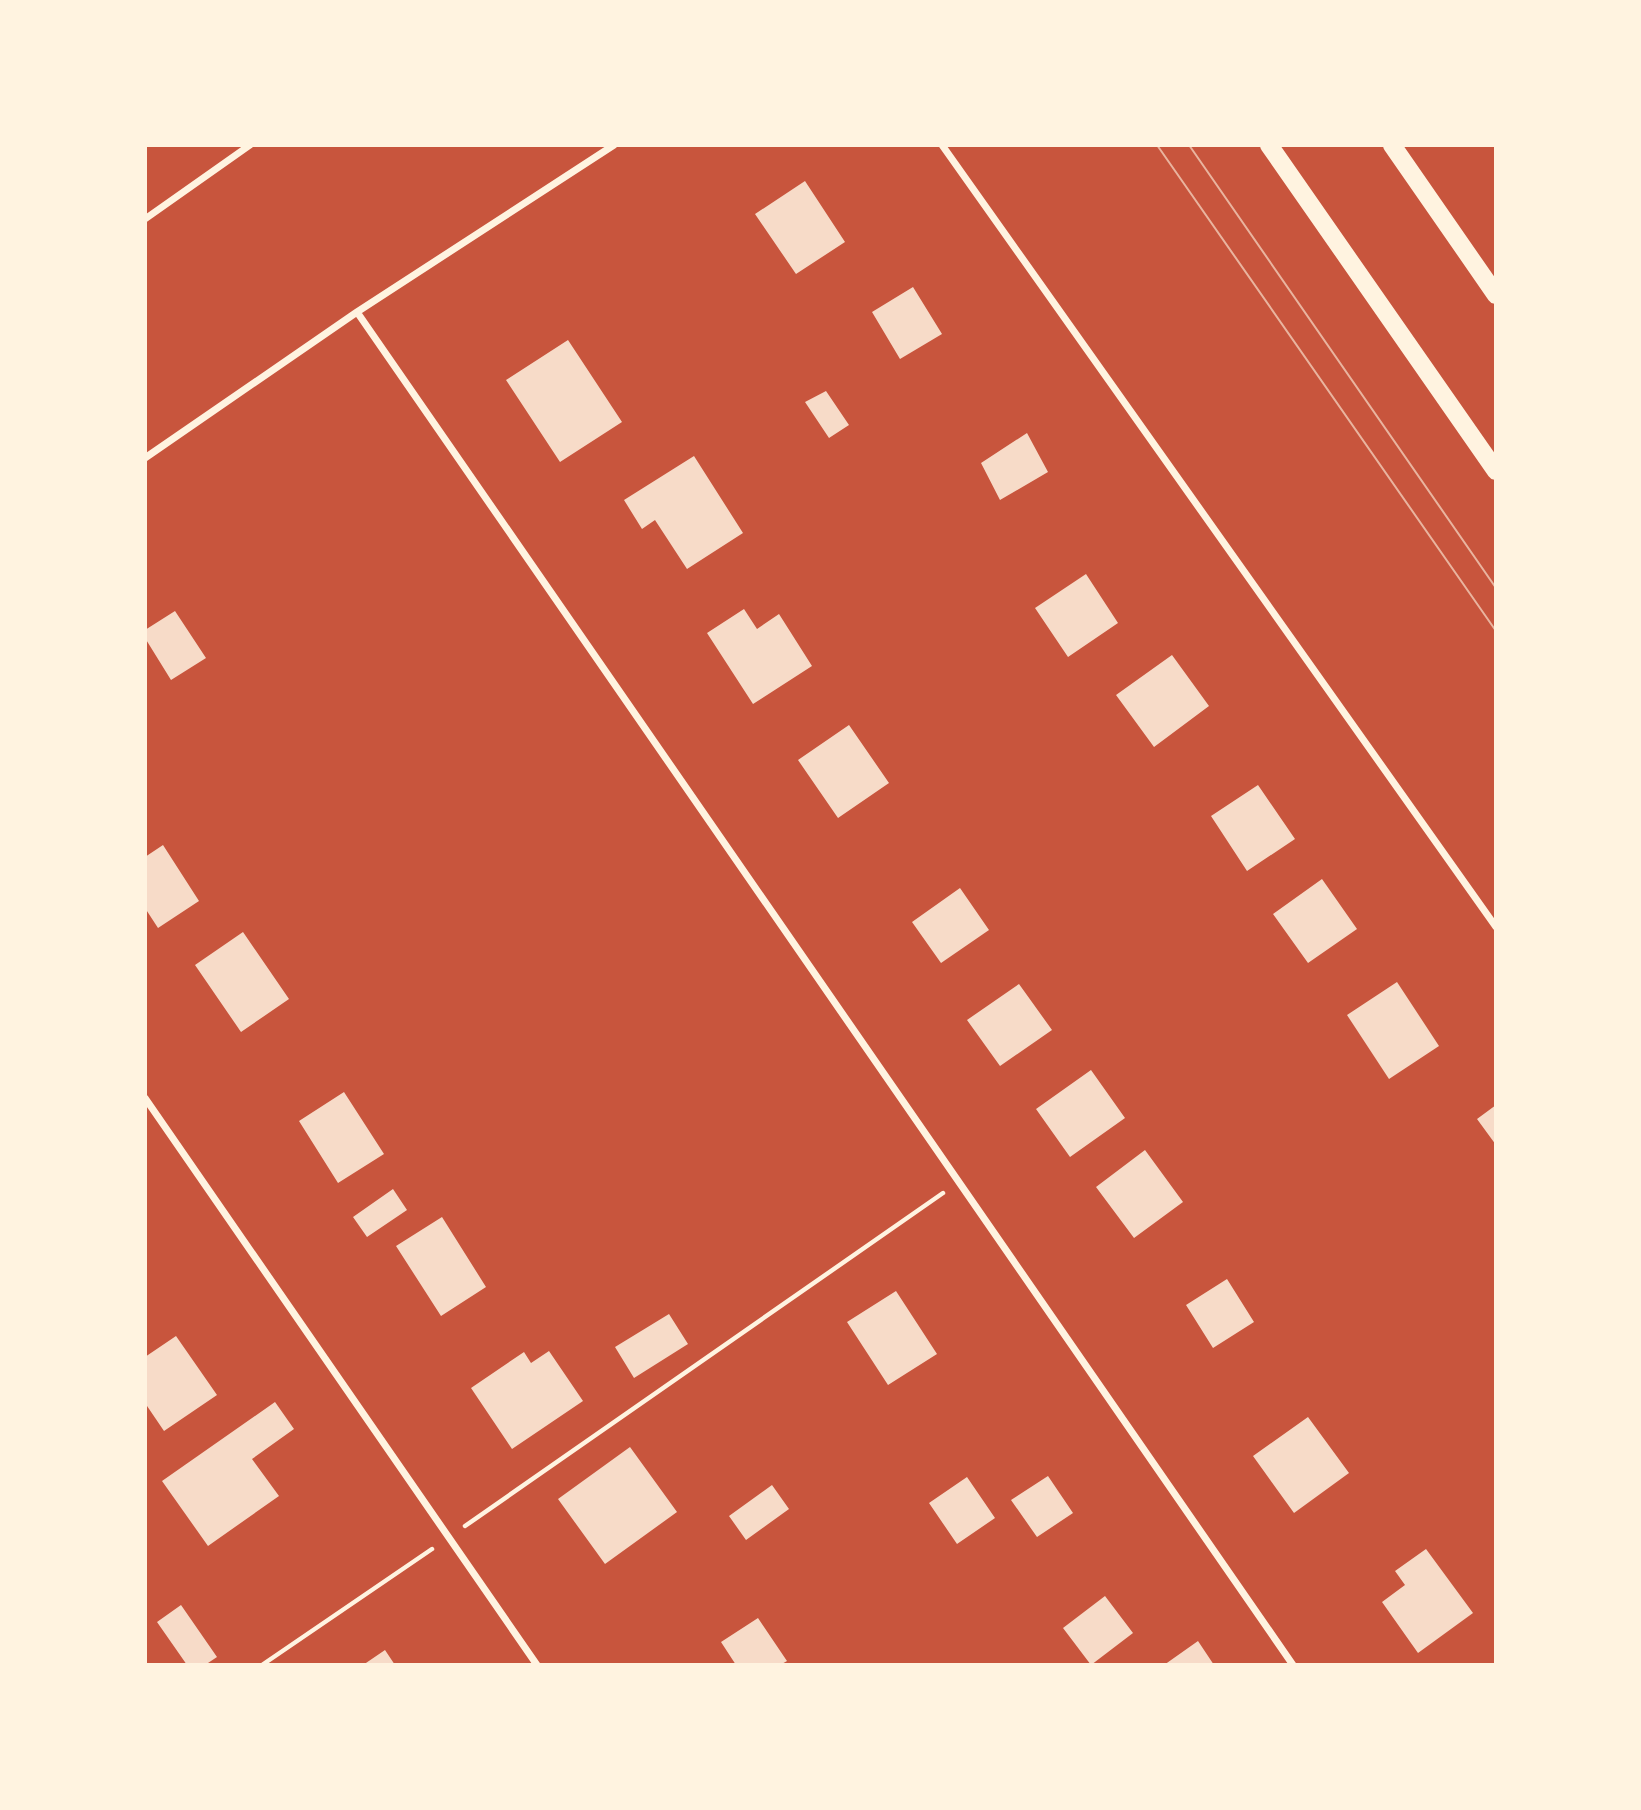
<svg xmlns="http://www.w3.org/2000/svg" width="1641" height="1810" font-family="Georgia,serif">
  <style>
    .building { fill: #f7dbc8 }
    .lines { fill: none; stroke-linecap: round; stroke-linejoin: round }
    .path { stroke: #fff3e0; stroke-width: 4.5 }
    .minor { stroke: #fff3e0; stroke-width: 7 }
    .primary { stroke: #fff3e0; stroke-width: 18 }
    .tram { stroke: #e9b49f; stroke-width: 2 }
  </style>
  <rect width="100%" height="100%" fill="#c8553d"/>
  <path class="building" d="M805 181 845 242 796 274 755 214Z
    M913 287 942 334 900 359 872 312Z
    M568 340 622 422 560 462 506 380Z
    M826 391 849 425 829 438 805 402Z
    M1027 433 1048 472 1000 500 981 463Z
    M694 456 743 533 687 569 655 520 642 529 624 500Z
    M1086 574 1118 623 1068 657 1035 608Z
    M744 609 757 629 779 614 812 666 753 704 707 633Z
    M175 611 206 658 171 680 145 638V630Z
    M1172 655 1209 706 1154 747 1116 695Z
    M849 725 889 783 838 818 798 760Z
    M1258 785 1295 839 1247 871 1211 816Z
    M163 845 199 901 158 928 145 908V857Z
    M1322 879 1357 929 1308 963 1273 914Z
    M960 888 989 930 941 963 912 922Z
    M243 932 289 999 241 1032 195 965Z
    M1397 982 1439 1046 1389 1079 1347 1015Z
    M1019 984 1052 1030 1000 1066 967 1020Z
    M1091 1070 1125 1118 1070 1157 1036 1109Z
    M344 1092 384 1154 338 1183 299 1121Z
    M1496 1105V1145L1477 1119Z
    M1145 1150 1183 1202 1134 1238 1096 1187Z
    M393 1189 407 1210 367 1237 353 1217Z
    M442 1217 486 1287 441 1316 396 1246Z
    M1227 1279 1254 1322 1213 1348 1186 1305Z
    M896 1291 937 1354 888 1385 847 1322Z
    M669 1314 688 1344 634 1378 615 1347Z
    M176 1336 217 1395 164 1431 145 1403V1357Z
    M549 1351 583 1401 512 1449 471 1388 524 1352 531 1363Z
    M275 1402 294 1429 252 1459 279 1496 208 1546 162 1481Z
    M1308 1417 1349 1473 1294 1513 1253 1456Z
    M630 1447 677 1512 605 1564 558 1499Z
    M1048 1476 1073 1513 1037 1537 1011 1500Z
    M967 1477 995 1518 957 1544 929 1503Z
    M772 1485 789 1509 746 1540 729 1516Z
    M1426 1549 1473 1613 1418 1653 1382 1602 1405 1585 1395 1571Z
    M1105 1596 1133 1633 1091 1665 1063 1628Z
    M181 1605 217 1657 205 1665H187L157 1622Z
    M758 1618 787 1661 780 1665H736L721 1642Z
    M1198 1641 1214 1665H1164Z
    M385 1650 395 1665H363Z"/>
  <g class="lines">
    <path class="path" d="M465 1526 943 1193
      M262 1665 432 1549"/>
    <path class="minor" d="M942 145 1496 927
      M145 219 250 145
      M357 312 1293 1665
      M145 458 357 312 614 145
      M145 1098 537 1665"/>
    <path class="primary" d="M1269 145 1496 471
      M1392 145 1496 295"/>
    <path class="tram" d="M1157 145 1496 631
      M1189 145 1496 588"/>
  </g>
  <rect width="1641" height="1810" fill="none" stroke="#fff3e0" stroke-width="294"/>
</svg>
